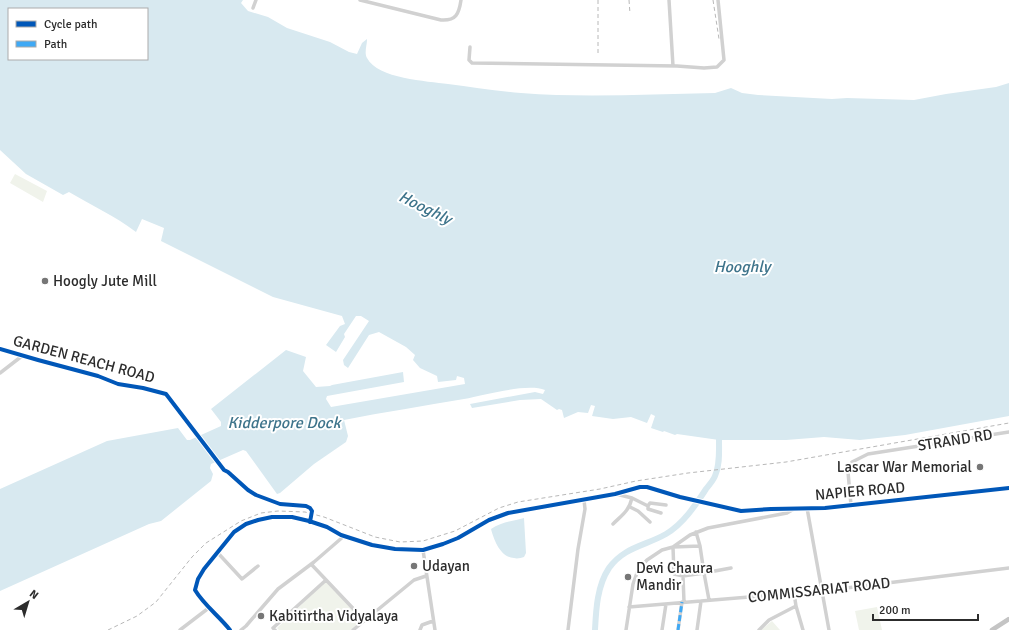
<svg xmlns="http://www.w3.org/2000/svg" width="1009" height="630" font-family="Signika,sans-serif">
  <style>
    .green { fill: #f0f3eb }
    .water { fill: #d8e9f0; fill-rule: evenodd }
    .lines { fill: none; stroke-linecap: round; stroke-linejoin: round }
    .river { stroke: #d8e9f0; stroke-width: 6 }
    .minor { stroke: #d1d1d1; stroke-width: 3.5 }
    .major { stroke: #c4c4c4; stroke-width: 4.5 }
    .rail { stroke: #b8b8b8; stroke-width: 1; stroke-dasharray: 4 3; stroke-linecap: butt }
    .quiet { stroke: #3fa9f5; stroke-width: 3; stroke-dasharray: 6 3; stroke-linecap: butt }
    .cycleway-casing { stroke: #fff; stroke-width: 6 }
    .cycleway { stroke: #0057b8; stroke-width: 4 }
    .poi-dot { fill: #767676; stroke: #fff; stroke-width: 1.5 }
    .labels { text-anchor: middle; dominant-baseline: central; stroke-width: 4; stroke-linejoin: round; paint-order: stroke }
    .poi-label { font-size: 15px; fill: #2c2c2c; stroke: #fff; text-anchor: start }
    .street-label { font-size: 15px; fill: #2c2c2c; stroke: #fff }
    .water-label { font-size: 16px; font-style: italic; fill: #3e748b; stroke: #fff }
  </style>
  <rect width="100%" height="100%" fill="#fff"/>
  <path class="green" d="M15 174 47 191 43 202 10 183Z
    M326 581 362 620 351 630H279L277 628Z
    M877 607 882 630H859L855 611Z
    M772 621 780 630H761Z"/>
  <path class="water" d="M0 0H243L241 3 248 11 268 17 287 28 330 42 349 52 357 54 362 43 367 39V40C367 45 364 53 367 58 378 79 427 81 448 84 472 87 496 91 521 93 585 98 650 94 715 93L731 88 742 93 758 95 832 99 847 98 914 100 946 94 996 87 1009 83V416L905 435 860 440 824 437 786 440H719L677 434 675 435 664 431 663 432 651 428 655 416 651 414 647 423 631 417 613 419 592 416 595 406 591 405 588 413 578 412 564 418 562 410 559 409 557 410 541 399 520 400 472 408 470 404 535 392 543 394 545 390C527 383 485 395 464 399 424 406 384 412 344 420L348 436 346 442 314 464 280 493 277 494 246 451 243 450 211 464 210 468 213 474 211 481 161 521 149 524 0 591V489L107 441 178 428 187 440H190L221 426V422L211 409 286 350 306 357 303 371 316 387 330 386 332 385 403 372 404 382 327 396 326 399 331 407 465 384 464 378 457 376 456 380 438 382 437 376 420 368 413 360 415 355 406 347 379 332 369 335 348 368 344 365 343 360 369 321 361 316H356L344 334 345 337 336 352 326 345 340 326 345 324 342 316 273 297 161 241 164 228 142 219 136 232C115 216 91 205 69 192L63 195 26 174 0 150ZM9 9H147V59H9Z
    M524 518 526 553 524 557C521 558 517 559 514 558 500 557 494 540 491 529 501 522 513 521 524 518Z"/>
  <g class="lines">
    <path class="river" d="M595 630C596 610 597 586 609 568 624 547 645 546 666 534 683 524 695 506 706 489 709 485 713 481 715 476 720 465 719 452 719 440"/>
    <path class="minor" d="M360 0 441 20C456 21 459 14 461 0
      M669 0 673 66
      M253 8 256 0
      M470 47 469 60 472 63 677 66 704 68 717 67 724 60 718 0
      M0 349 38 360 98 376 118 384 143 388 166 394 224 470 228 472 248 490 256 495 280 504 306 506 310 508 312 511 310 522
      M0 373 22 356
      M616 494 632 498 648 506 650 503 666 505
      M851 505 848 472 852 462 868 454 1009 432
      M648 506V509L661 513
      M630 507 638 511 650 522
      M807 508 829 630
      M613 524C622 515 629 511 632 498
      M696 532 700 546 673 547 674 574 683 576 704 573 709 600
      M700 546 704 573 731 568
      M423 550 435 630
      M217 552 242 579 258 566
      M311 564 364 620
      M683 576 684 602
      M794 593 796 606 803 630
      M629 607 822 591 1009 568
      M180 630 210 607
      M230 630C219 616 204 605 195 590L198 579 204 569 234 532 246 524 258 520 272 517H292L309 521 327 527 341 535 372 545 395 549 423 550 443 544 458 538 489 520 508 513 615 494 640 487H647L680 497 741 511 771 509 825 508 1009 488
      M241 630 246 626 278 589 314 562 344 536
      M275 630 273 628 326 580
      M353 630 414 580 426 576
      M420 630 422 625 433 621
      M568 630 578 549 585 509 584 500
      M626 630 633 584 638 570 647 560 662 550 673 547 690 535 708 528 787 513 794 509
      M662 630 666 604
      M678 630 682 602
      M697 630 701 601
      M759 630 769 620 796 606"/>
    <path class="major" d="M992 630 1009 619"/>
    <path class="rail" d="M598 0V55
      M629 0 630 14
      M713 0 719 39
      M108 630 137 616 156 602 192 557 206 543 241 521 261 513 278 511 305 512 324 517 375 537 400 542 423 541 455 531 499 508 518 502 600 489 636 481 688 473 786 462 1009 423"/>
    <path class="quiet" d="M678 630 682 602"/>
    <defs>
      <path id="cycleway" d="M0 349 38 360 98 376 118 384 143 388 166 394 224 470 228 472 248 490 256 495 280 504 306 506 310 508 312 511 310 522
        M230 630C219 616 204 605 195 590L198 579 204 569 234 532 246 524 258 520 272 517H292L309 521 327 527 341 535 372 545 395 549 423 550 443 544 458 538 489 520 508 513 615 494 640 487H647L680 497 741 511 771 509 825 508 1009 488"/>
    </defs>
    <use href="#cycleway" class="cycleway-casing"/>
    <use href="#cycleway" class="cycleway"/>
  </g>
  <g class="poi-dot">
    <circle cx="45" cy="281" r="4"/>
    <circle cx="980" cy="467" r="4"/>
    <circle cx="414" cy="566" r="4"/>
    <circle cx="628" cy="577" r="4"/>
    <circle cx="261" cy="616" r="4"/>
  </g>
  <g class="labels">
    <g class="poi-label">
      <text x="53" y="281">Hoogly Jute Mill</text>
      <text x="972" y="467" text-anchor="end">Lascar War Memorial</text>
      <text x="422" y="566">Udayan</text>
      <text x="636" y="568">Devi Chaura<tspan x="636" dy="17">Mandir</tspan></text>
      <text x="269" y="616">Kabitirtha Vidyalaya</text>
    </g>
    <g class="street-label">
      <text transform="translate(84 359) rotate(15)">GARDEN REACH ROAD</text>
      <text transform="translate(955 440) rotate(-9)">STRAND RD</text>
      <text transform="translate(860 491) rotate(-5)">NAPIER ROAD</text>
      <text transform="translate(819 590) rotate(-6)">COMMISSARIAT ROAD</text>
    </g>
    <g class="water-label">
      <text transform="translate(425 208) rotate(26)">Hooghly</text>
      <text x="742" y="267">Hooghly</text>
      <text x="284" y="423">Kidderpore Dock</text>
    </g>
  </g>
  <rect x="8" y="8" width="140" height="52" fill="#ffffff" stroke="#ababab"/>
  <rect x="16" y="21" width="20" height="6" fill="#0057b8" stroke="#ababab"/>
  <text x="44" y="28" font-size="12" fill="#2c2c2c">Cycle path</text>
  <rect x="16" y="41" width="20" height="6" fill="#3fa9f5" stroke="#ababab"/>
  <text x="44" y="48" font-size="12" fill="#2c2c2c">Path</text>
  <g transform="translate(28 602) rotate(38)" stroke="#ffffff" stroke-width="3" paint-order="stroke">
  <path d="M0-3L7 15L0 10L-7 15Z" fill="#2c2c2c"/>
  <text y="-6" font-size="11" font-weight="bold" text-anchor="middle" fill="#2c2c2c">N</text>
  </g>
  <path d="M873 614v6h105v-6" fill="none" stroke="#2c2c2c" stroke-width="2"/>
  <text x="879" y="614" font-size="12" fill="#2c2c2c" stroke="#ffffff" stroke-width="3" paint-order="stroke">200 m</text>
</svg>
